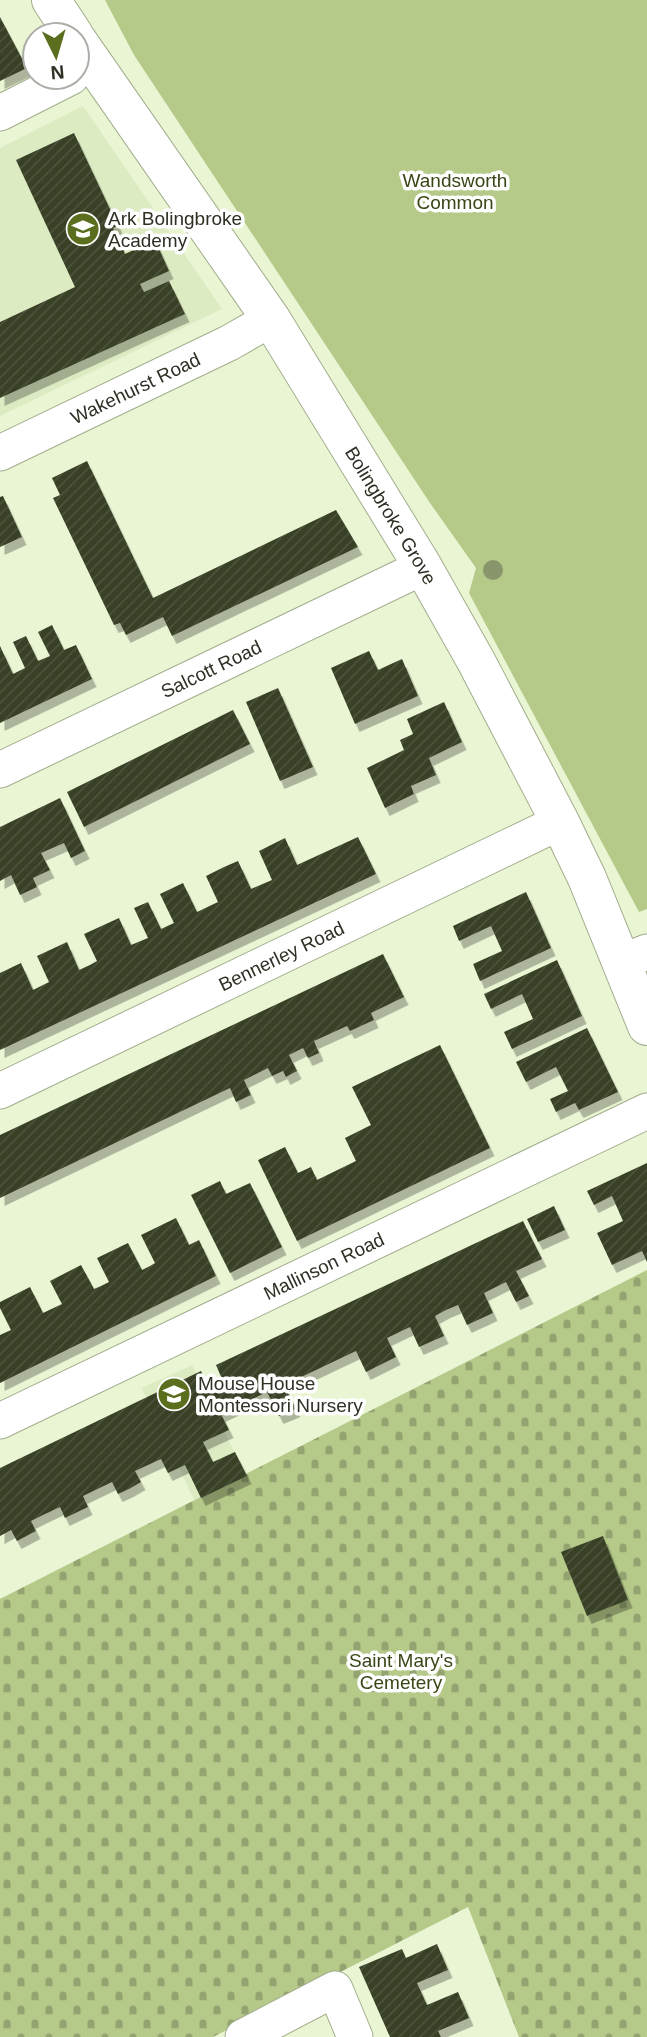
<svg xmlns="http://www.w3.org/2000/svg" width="647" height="2037" font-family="Helvetica,sans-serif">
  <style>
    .built { fill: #ddebc3 }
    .cemetery { fill: url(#cemetery-stones) }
    .park { fill: #b5c989 }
    .building { fill: url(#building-hatch); filter: url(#shadow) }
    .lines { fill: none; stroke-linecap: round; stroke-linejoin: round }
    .minor-casing { stroke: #a2ad8d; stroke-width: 37 }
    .tertiary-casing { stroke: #a2ad8d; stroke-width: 40 }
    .minor { stroke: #fff; stroke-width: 35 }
    .tertiary { stroke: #fff; stroke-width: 38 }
    .tree { fill: #89956b }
    .labels { text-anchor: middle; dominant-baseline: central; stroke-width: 7; stroke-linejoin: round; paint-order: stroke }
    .park-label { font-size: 19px; fill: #394615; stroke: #fff }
    .poi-label { font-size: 19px; fill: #2d3124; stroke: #fff; text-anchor: start }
    .street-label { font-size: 19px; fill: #2d3124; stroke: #fff }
  </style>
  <defs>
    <pattern id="cemetery-stones" width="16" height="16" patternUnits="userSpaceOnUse" patternTransform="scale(1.75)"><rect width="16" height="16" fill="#b5c989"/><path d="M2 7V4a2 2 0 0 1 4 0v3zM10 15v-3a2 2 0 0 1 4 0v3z" fill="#94a470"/></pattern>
    <pattern id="building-hatch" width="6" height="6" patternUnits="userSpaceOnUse" patternTransform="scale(1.75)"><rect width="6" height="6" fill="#384025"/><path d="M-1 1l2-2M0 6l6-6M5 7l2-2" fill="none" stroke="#4c533c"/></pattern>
    <filter id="shadow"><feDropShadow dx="4.5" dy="8" stdDeviation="0" flood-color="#0004"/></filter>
  </defs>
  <rect width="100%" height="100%" fill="#eaf5d4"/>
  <path class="built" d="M83 106 222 309 0 416V148Z
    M192 1365 245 1474 194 1500 142 1388Z"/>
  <path class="cemetery" d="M647 1270V2037H519L468 1907 213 2037H0V1599Z"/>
  <path class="park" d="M105 0H647V909L639 912 469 593 476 568 430 503 134 55Z"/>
  <path class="building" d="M0 17 27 68 0 81Z
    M74 133 118 226 113 228 125 254 155 240 169 271 140 284 144 292 169 281 185 314 0 398V322L75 287 16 160Z
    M87 461 153 598 336 510 358 547 172 636 163 617 126 635 120 623 114 625 53 498 60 495 52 478Z
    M3 496 22 537 0 547V497Z
    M52 625 64 650 76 645 92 679 0 723V646L13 674 25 668 13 642 26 636 38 661 50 656 38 632Z
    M369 651 378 670 402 659 418 696 355 724 331 668Z
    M278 688 313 767 280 781 246 702Z
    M444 702 462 742 429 758 436 775 411 786 414 794 385 808 367 768 404 750 400 740 413 734 407 719Z
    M233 710 250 744 84 827 67 792Z
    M60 798 85 851 71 858 64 843 41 853 50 870 33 878 37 887 20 895 11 875 0 881V827Z
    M358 837 376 874 0 1050V973L21 963 33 990 49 982 37 956 67 942 79 970 90 965 97 961 84 934 119 918 131 945 148 938 134 908 148 902 161 929 174 923 160 894 183 883 197 912 218 902 206 876 224 867 238 861 251 889 272 880 259 851 285 838 297 865Z
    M526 892 551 948 480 981 473 964 502 951 491 926 459 941 453 926Z
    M383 954 404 997 371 1013 374 1020 350 1031 347 1026 314 1041 319 1053 308 1058 303 1048 289 1055 297 1071 286 1077 283 1071 272 1076 268 1068 244 1080 251 1095 236 1102 230 1088 0 1198V1135Z
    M557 960 582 1016 512 1049 504 1032 533 1019 522 994 491 1009 484 994Z
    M587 1028 618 1092 579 1110 575 1103 556 1112 550 1099 568 1091 556 1067 526 1082 516 1062Z
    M440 1045 490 1148 297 1241 258 1160 285 1147 298 1173 311 1167 317 1180 356 1161 345 1138 371 1125 352 1087Z
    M647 1163V1262L642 1251 612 1265 597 1233 623 1221 612 1196 594 1205 587 1191Z
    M220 1181 226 1194 250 1183 282 1247 230 1273 191 1195Z
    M554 1206 565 1230 538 1242 527 1219Z
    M176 1218 189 1245 199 1240 216 1276 0 1383V1335L11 1330 0 1308V1302L30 1287 43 1313 62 1304 50 1281 81 1265 94 1289 101 1286 109 1282 97 1258 128 1243 142 1270 150 1266 155 1263 141 1235Z
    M523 1221 542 1259 516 1271 529 1296 516 1302 506 1282 484 1293 493 1313 467 1325 458 1305 446 1310 435 1316 444 1336 419 1347 410 1327 387 1338 396 1357 366 1372 356 1351 295 1380 284 1385 296 1409 279 1416 267 1392 221 1414 229 1430 203 1442 213 1462 235 1452 247 1476 201 1498 185 1465 168 1473 161 1459 135 1471 141 1482 129 1489 118 1494 112 1482 83 1496 88 1507 65 1518 60 1507 43 1515 31 1521 36 1531 17 1541 11 1530 0 1536V1468L201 1371 208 1385 222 1379 216 1365Z
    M603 1536 628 1600 587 1616 561 1552Z
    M437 1944 448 1970 417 1983 427 2005 458 1992 469 2018 438 2031 441 2037H390L359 1967 402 1949 406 1958Z"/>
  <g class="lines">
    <defs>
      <g id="minor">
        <path d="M0 113 71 77"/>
        <path id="s1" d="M0 453 229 343 271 319"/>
        <path id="s2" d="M0 770 423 567"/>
        <path d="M622 962 647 952"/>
        <path id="s3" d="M0 1091 560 822"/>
        <path id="s4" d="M0 1421 647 1111"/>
        <path d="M243 2037 335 1989 355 2037"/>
      </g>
      <g id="tertiary">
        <path d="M51 0 74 35"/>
        <path id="s5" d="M77 40 271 319 423 567 476 661 560 822 587 878 647 1026"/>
      </g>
    </defs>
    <use href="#minor" class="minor-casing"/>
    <use href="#tertiary" class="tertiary-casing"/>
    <use href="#minor" class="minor"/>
    <use href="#tertiary" class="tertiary"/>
  </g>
  <circle class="tree" cx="493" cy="570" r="10"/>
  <defs>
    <symbol id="school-disc" viewBox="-11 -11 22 22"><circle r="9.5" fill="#5a6e1d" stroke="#fff"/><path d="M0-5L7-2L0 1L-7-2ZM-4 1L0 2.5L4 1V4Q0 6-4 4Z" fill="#fff"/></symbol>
  </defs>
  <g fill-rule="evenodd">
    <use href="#school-disc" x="64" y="210" width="38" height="38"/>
    <use href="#school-disc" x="155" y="1375" width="38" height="38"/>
  </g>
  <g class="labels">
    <g class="park-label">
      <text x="455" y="180">Wandsworth<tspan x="455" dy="22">Common</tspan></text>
      <text x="401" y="1660">Saint Mary's<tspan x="401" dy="22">Cemetery</tspan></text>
    </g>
    <g class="poi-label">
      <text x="108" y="218">Ark Bolingbroke<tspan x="108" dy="22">Academy</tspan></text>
      <text x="198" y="1383">Mouse House<tspan x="198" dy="22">Montessori Nursery</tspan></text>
    </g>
    <g class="street-label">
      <text stroke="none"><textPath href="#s1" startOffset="150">Wakehurst Road</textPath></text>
      <text stroke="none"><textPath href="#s5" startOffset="570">Bolingbroke Grove</textPath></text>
      <text stroke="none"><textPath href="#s2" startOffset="234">Salcott Road</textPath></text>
      <text stroke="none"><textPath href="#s3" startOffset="312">Bennerley Road</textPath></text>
      <text stroke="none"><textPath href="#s4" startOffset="359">Mallinson Road</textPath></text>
    </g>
  </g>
  <g transform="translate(56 56) rotate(175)"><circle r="33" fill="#ffffff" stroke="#abada7" stroke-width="2"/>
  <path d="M0-5L12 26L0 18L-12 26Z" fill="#5a6e1d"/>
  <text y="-10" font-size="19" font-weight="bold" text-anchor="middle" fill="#2d3124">N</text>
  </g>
</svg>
